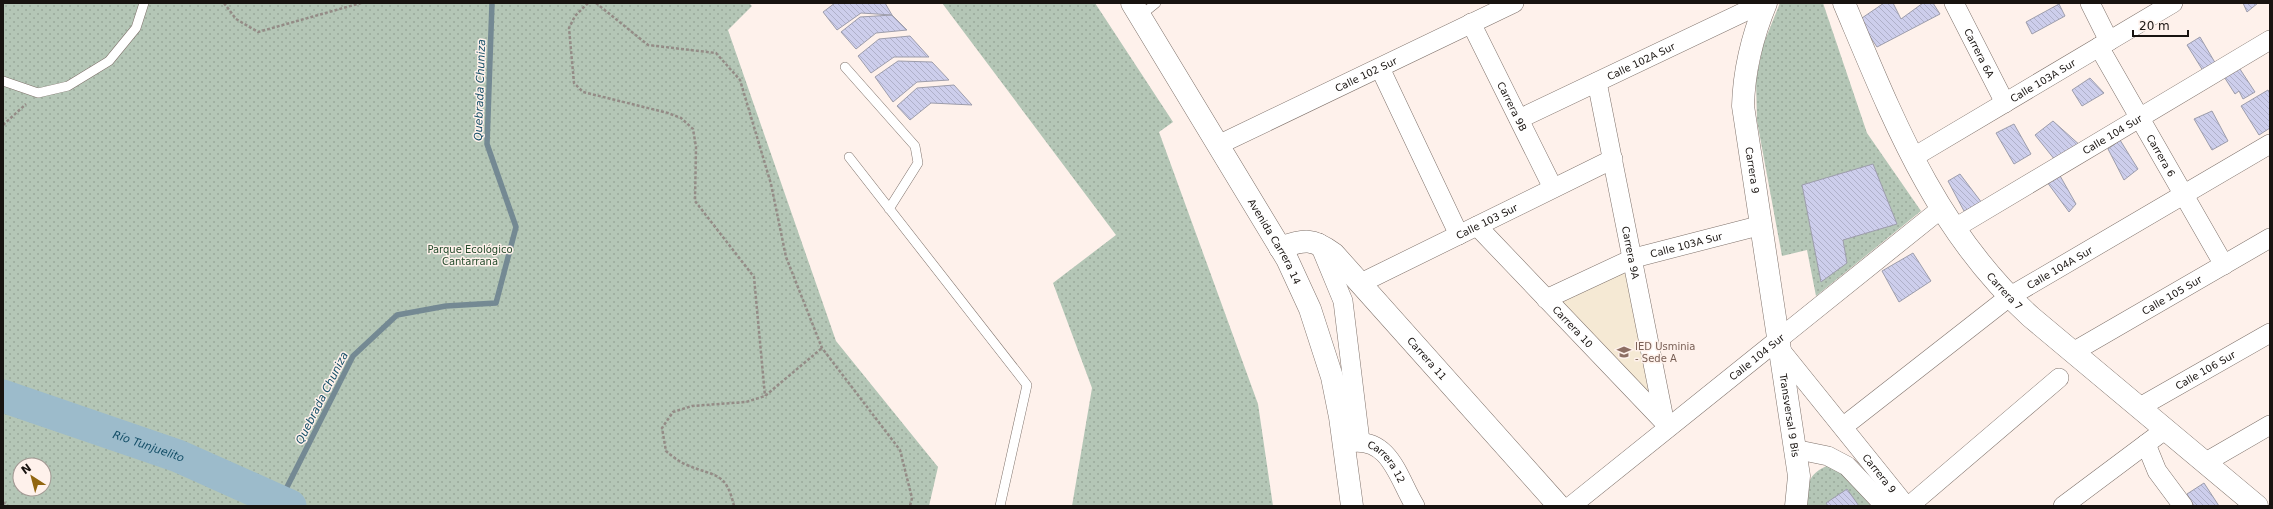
<svg xmlns="http://www.w3.org/2000/svg" width="2273" height="509" font-family="'DejaVu Sans',sans-serif">
  <style>
    .education { fill: #f5e9d4 }
    .park { fill: url(#park-dots); fill-rule: evenodd }
    .lines { fill: none; stroke-linecap: round; stroke-linejoin: round }
    .stream { stroke: #748993; stroke-width: 5.5 }
    .river { stroke: #9cbbcb; stroke-width: 33 }
    .building { fill: url(#building-back-hatch); stroke: #9d9dab }
    .lane-casing { stroke: #7f726b; stroke-width: 10 }
    .street-casing { stroke: #7f726b; stroke-width: 20 }
    .secondary-casing { stroke: #7f726b; stroke-width: 23 }
    .path { stroke: #948b86; stroke-width: 2.5; stroke-dasharray: 3 2; stroke-linecap: butt }
    .lane { stroke: #fff; stroke-width: 9 }
    .street { stroke: #fff; stroke-width: 19 }
    .secondary { stroke: #fff; stroke-width: 22 }
    .labels { text-anchor: middle; dominant-baseline: central; stroke-width: 3; stroke-linejoin: round; paint-order: stroke }
    .street-label { font-size: 10px; fill: #181310; stroke: #fef1eb }
    .park-label { font-size: 10px; fill: #234a2a; stroke: #fef1eb }
    .education-label { font-size: 10px; fill: #785e54; stroke: #fef1eb; text-anchor: start }
    .water-label { font-size: 11px; font-style: italic; fill: #134e67; stroke: #fef1eb }
  </style>
  <defs>
    <pattern id="park-dots" width="8" height="8" patternUnits="userSpaceOnUse"><rect width="8" height="8" fill="#b4c6b6"/><path d="M2 2h.1M6 6h.1" fill="none" stroke="#9aa99b" stroke-width="1.8" stroke-linecap="round"/></pattern>
    <pattern id="building-back-hatch" width="6" height="6" patternUnits="userSpaceOnUse"><rect width="6" height="6" fill="#cdceec"/><path d="M-1 5l2 2M0 0l6 6M5-1l2 2" fill="none" stroke="#afb0c9"/></pattern>
  </defs>
  <rect width="100%" height="100%" fill="#fef1eb"/>
  <path class="education" d="M1626 271 1655 403 1556 300Z"/>
  <path class="park" d="M3 3H749L752 6 728 30 836 341 938 467 929 506H3ZM20 465H44V489H20Z
    M942 3H1095L1173 122 1159 132 1258 404 1273 506H1072L1092 388 1053 283 1116 235Z
    M1780 3H1823L1867 133 1921 211 1816 296 1807 250 1782 256 1757 121 1756 80 1763 45Z
    M1833 464 1877 506H1804C1807 483 1809 471 1833 464Z"/>
  <g class="lines">
    <path class="stream" d="M280 501 353 356 397 315 446 306 496 303 516 227 487 144 492 3"/>
    <path class="river" id="s1" d="M3 396 178 456 290 506"/>
  </g>
  <path class="building" d="M835 3H885L892 15 861 13 837 30 823 12Z
    M1884 3H1893L1901 19 1923 3H1933L1940 14 1877 47 1859 20Z
    M2243 3H2258L2247 12Z
    M2059 4 2065 16 2032 34 2026 22Z
    M892 15 907 30 876 33 856 49 841 32 860 17Z
    M910 36 929 57H894L871 73 858 56 879 39Z
    M2200 37 2217 66 2205 74 2187 45Z
    M898 61 932 62 949 80 917 82 893 102 875 77Z
    M2236 63 2255 92 2243 99 2239 91 2235 94 2221 72Z
    M2090 78 2104 93 2082 106 2072 90Z
    M954 85 972 105 931 103 910 120 897 106 917 88Z
    M2268 90 2270 94V128L2259 135 2241 106Z
    M2212 111 2228 141 2212 150 2194 119Z
    M2053 121 2082 147 2055 160 2035 135Z
    M2014 124 2031 154 2014 164 1996 133Z
    M2120 140 2138 169 2124 180 2108 149Z
    M1873 164 1897 224 1843 240 1847 263 1821 282 1802 185Z
    M1960 174 1982 203 1964 211 1948 181Z
    M2059 174 2076 204 2069 212 2047 182Z
    M1913 253 1931 281 1899 302 1882 271Z
    M2204 483 2219 506H2194L2187 494Z
    M1847 489 1859 506H1828L1826 503Z"/>
  <g class="lines">
    <defs>
      <path id="lane" d="M1140 16 1156 3
        M845 67 915 146 918 163 889 209
        M3 81 38 93 68 86 109 61 136 28 144 3
        M849 157 1027 385 1000 506"/>
      <g id="street">
        <path id="s2" d="M1954 3 2005 103"/>
        <path d="M2090 3 2109 41"/>
        <path id="s3" d="M1471 23 1553 188"/>
        <path id="s4" d="M2099 47 2224 265"/>
        <path d="M1380 68 1459 235"/>
        <path id="s5" d="M1597 82 1665 424"/>
        <path id="s6" d="M1519 119 1763 3"/>
        <path id="s7" d="M1218 145 1514 3"/>
        <path id="s8" d="M1912 158 2173 3"/>
        <path id="s9" d="M1477 226 1667 425"/>
        <path id="s10" d="M1955 228 2270 40"/>
        <path d="M1319 243 1343 301 1360 441"/>
        <path id="s11" d="M1361 283 1613 159"/>
        <path id="s12" d="M1546 299 1634 258 1762 225"/>
        <path id="s13" d="M1778 347 1906 506"/>
        <path id="s14" d="M2073 352 2270 238"/>
        <path id="s15" d="M2140 407 2270 333"/>
        <path id="s16" d="M1844 426 2009 297 2270 144"/>
        <path id="s17" d="M1349 443C1390 436 1398 478 1415 506"/>
        <path d="M2146 444 2157 471 2183 506"/>
        <path d="M1794 449 1828 456 1847 466 1885 506"/>
        <path d="M2206 462 2270 425"/>
        <path id="s18" d="M1571 506 1942 208"/>
        <path d="M1909 506 2059 378"/>
        <path d="M2063 506 2166 429"/>
      </g>
      <g id="secondary">
        <path id="s19" d="M1132 3 1287 259 1310 309 1332 377 1340 417 1352 506"/>
        <path id="s20" d="M1766 3C1752 37 1744 69 1743 106L1799 476 1796 506"/>
        <path id="s21" d="M1844 3C1893 119 1935 230 2031 317L2257 506"/>
        <path id="s22" d="M1280 248C1304 239 1313 238 1334 254L1559 506"/>
      </g>
    </defs>
    <use href="#lane" class="lane-casing"/>
    <use href="#street" class="street-casing"/>
    <use href="#secondary" class="secondary-casing"/>
    <path class="path" d="M224 3 236 19 258 32 361 3
      M588 3 575 16 569 28 574 83 583 92 668 113 681 118 693 129 696 147 695 201 754 277 765 396
      M596 3 648 45 716 53 740 80 771 184 786 257 822 348 900 450 912 498 910 506
      M3 125 26 104
      M3 502 8 506
      M734 506C726 471 715 477 687 465 679 462 672 456 666 451L662 428 673 412 692 406 746 402 765 396 822 348"/>
    <use href="#lane" class="lane"/>
    <use href="#street" class="street"/>
    <use href="#secondary" class="secondary"/>
  </g>
  <defs>
    <symbol id="school-bare" viewBox="-9 -9 18 18"><path d="M0-5L7-2L0 1L-7-2ZM-4 1L0 2.5L4 1V4Q0 6-4 4Z" fill="#8d6e63" stroke="#fef1eb" stroke-width="2.5" paint-order="stroke"/></symbol>
  </defs>
  <g fill-rule="evenodd">
    <use href="#school-bare" x="1614" y="342" width="20" height="20"/>
  </g>
  <g class="labels">
    <g class="street-label">
      <text stroke="none"><textPath href="#s2" startOffset="56">Carrera 6A</textPath></text>
      <text stroke="none"><textPath href="#s6" startOffset="135">Calle 102A Sur</textPath></text>
      <text stroke="none"><textPath href="#s7" startOffset="164">Calle 102 Sur</textPath></text>
      <text stroke="none"><textPath href="#s8" startOffset="152">Calle 103A Sur</textPath></text>
      <text stroke="none"><textPath href="#s3" startOffset="93">Carrera 9B</textPath></text>
      <text stroke="none"><textPath href="#s10" startOffset="183">Calle 104 Sur</textPath></text>
      <text stroke="none"><textPath href="#s4" startOffset="125">Carrera 6</textPath></text>
      <text stroke="none"><textPath href="#s20" startOffset="171">Carrera 9</textPath></text>
      <text stroke="none"><textPath href="#s11" startOffset="140">Calle 103 Sur</textPath></text>
      <text stroke="none"><textPath href="#s19" startOffset="278">Avenida Carrera 14</textPath></text>
      <text stroke="none"><textPath href="#s12" startOffset="151">Calle 103A Sur</textPath></text>
      <text stroke="none"><textPath href="#s5" startOffset="174">Carrera 9A</textPath></text>
      <text stroke="none"><textPath href="#s16" startOffset="268">Calle 104A Sur</textPath></text>
      <text stroke="none"><textPath href="#s21" startOffset="332">Carrera 7</textPath></text>
      <text stroke="none"><textPath href="#s14" startOffset="114">Calle 105 Sur</textPath></text>
      <text stroke="none"><textPath href="#s9" startOffset="139">Carrera 10</textPath></text>
      <text stroke="none"><textPath href="#s18" startOffset="238">Calle 104 Sur</textPath></text>
      <text stroke="none"><textPath href="#s22" startOffset="198">Carrera 11</textPath></text>
      <text stroke="none"><textPath href="#s15" startOffset="75">Calle 106 Sur</textPath></text>
      <text stroke="none"><textPath href="#s20" startOffset="419">Transversal 9 Bis</textPath></text>
      <text stroke="none"><textPath href="#s17" startOffset="46">Carrera 12</textPath></text>
      <text stroke="none"><textPath href="#s13" startOffset="162">Carrera 9</textPath></text>
    </g>
    <g class="park-label">
      <text x="470" y="249">Parque Ecológico<tspan x="470" dy="12">Cantarrana</tspan></text>
    </g>
    <g class="education-label">
      <text x="1635" y="346">IED Usminia<tspan x="1635" dy="12">- Sede A</tspan></text>
    </g>
    <g class="water-label">
      <text transform="translate(480 90) rotate(-88)">Quebrada Chuniza</text>
      <text transform="translate(322 398) rotate(-63)">Quebrada Chuniza</text>
      <text stroke="none"><textPath href="#s1" startOffset="154">Río Tunjuelito</textPath></text>
    </g>
  </g>
  <rect width="2273" height="509" fill="none" stroke="#181310" stroke-width="8"/>
  <g transform="translate(32 477) rotate(324)"><circle r="19" fill="#fef1eb" stroke="#a29893"/>
  <path d="M0-3L7 15L0 10L-7 15Z" fill="#916610"/>
  <text y="-6" font-size="11" font-weight="bold" text-anchor="middle" fill="#181310">N</text>
  </g>
  <path d="M2133 30v6h55v-6" fill="none" stroke="#181310" stroke-width="2"/>
  <text x="2139" y="30" font-size="12" fill="#181310" stroke="#fef1eb" stroke-width="3" paint-order="stroke">20 m</text>
</svg>
